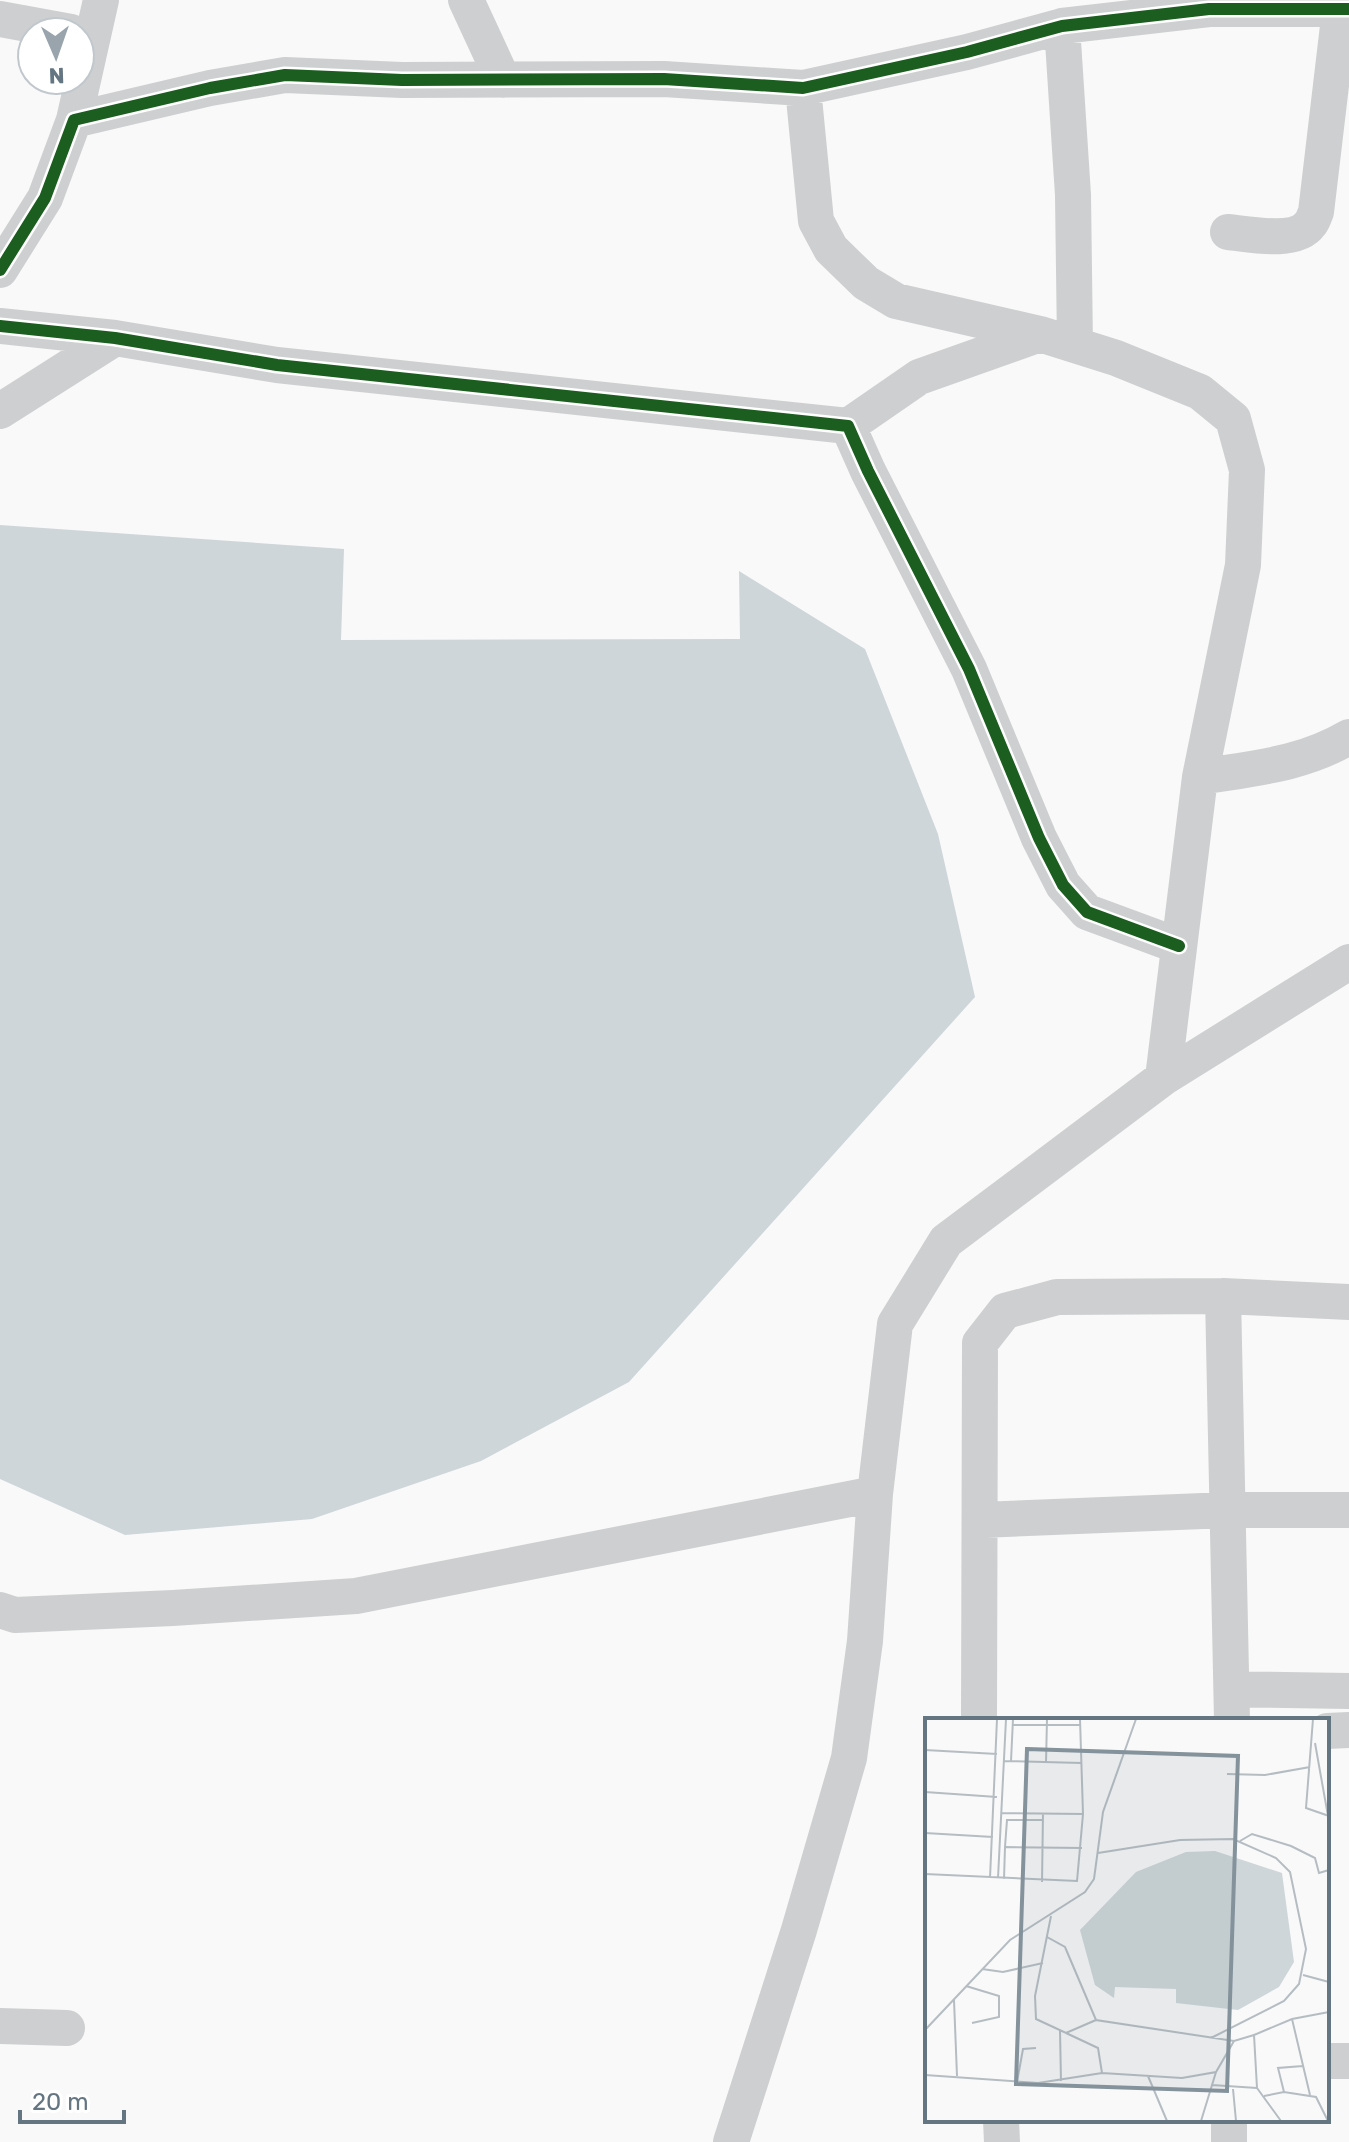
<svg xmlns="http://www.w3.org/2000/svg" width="1349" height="2142" font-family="Rubik,sans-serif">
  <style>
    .water { fill: #ced6d9 }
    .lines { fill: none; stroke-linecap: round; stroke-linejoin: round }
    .minor { stroke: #cecfd0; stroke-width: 36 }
    .cycleway-casing { stroke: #fff; stroke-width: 17 }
    .cycleway { stroke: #1b5e20; stroke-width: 12 }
    .inset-road { fill: none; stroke: #b5bdc3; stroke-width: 2 }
    .view { fill: #84929c; fill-opacity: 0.15; stroke: #84929c; stroke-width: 4 }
    .inset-edge { fill: none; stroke: #657683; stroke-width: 4 }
  </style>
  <rect width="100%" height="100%" fill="#f9f9f9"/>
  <path class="water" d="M0 525 344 549 341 640 740 639 739 571 865 649 938 834 975 997 629 1382 481 1461 312 1519 125 1535 0 1479Z"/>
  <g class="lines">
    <path class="minor" d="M466 0 503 80
      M0 19 71 32
      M1062 26 1073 195 1075 345
      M803 88 816 221 831 249 866 283 896 301 1040 334
      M74 120 101 0
      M1228 232C1249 234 1296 244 1310 224 1313 221 1314 216 1316 212L1340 9
      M0 270 45 198 74 120 210 88 285 75 402 80 664 79 803 88 967 52 1062 26 1209 9H1349
      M0 326 115 338 277 365 848 426 868 471 969 669 1039 838 1063 885 1087 912 1179 946
      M0 411 115 338
      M848 426 919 377 1040 334 1116 358 1200 392 1233 419 1247 470 1243 565 1200 777 1163 1078
      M1200 777C1254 768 1301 765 1349 737
      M1223 1296 1232 1720
      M980 1520 1228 1510H1349
      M0 1610 15 1615 173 1608 356 1596 875 1494
      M1232 1689 1349 1691
      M979 1720 980 1343 1005 1311 1057 1297 1223 1296 1349 1302
      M1327 1731 1349 1730
      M0 2026 67 2028
      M1327 2061H1349
      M1001 2120 1002 2142
      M1229 2120V2142
      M731 2142 799 1930 849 1758 865 1641 875 1494 895 1324 946 1241 1163 1078 1349 962"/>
    <defs>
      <path id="cycleway" d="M0 270 45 198 74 120 210 88 285 75 402 80 664 79 803 88 967 52 1062 26 1209 9H1349
        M0 326 115 338 277 365 848 426 868 471 969 669 1039 838 1063 885 1087 912 1179 946"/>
    </defs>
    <use href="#cycleway" class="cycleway-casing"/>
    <use href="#cycleway" class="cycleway"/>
  </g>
  <g transform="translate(925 1718)">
    <rect width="404" height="404" fill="#f9f9f9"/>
    <path d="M290 133 357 155 369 244 354 269 313 292 251 285V271L190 269 189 280 170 267 155 212 211 154 261 134Z" fill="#ced6d9"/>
    <path class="inset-road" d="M388 1 381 90 404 98M87 7H156M390 25 403 98M0 32 72 36M79 43 157 45M86 43 88 1M121 44 122 1M302 56 340 57 385 49M0 74 72 79M76 95 158 96M0 115 68 119M315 123 327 116 366 128 390 140 394 155 404 152M80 129 82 102H118M173 135 255 122 308 121 351 140 365 154 381 231 374 266 359 283 286 320M0 156 152 163 158 96 155 1M65 160 72 1M73 160 81 1M79 161 80 129 157 130M117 164 118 95M126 198 110 278 111 301 141 315 171 302M122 219 140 229 171 302 309 323 329 317M57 251 78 254 118 245M378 257 404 264M41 268 74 278V299L47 305M29 282 32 358M367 301 385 377M0 312 85 222 160 174 169 161 178 94 211 1M135 313 136 363M141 315 173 330 177 355M0 357 113 365 177 355 257 360 291 354 309 323M223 358 242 403M92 364 98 331 111 330M287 367 332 370M308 371 311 403M359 374 353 350 378 348M339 378 359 374 391 379 403 403M276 403 291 354M356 403 332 370 329 317 367 301 404 294"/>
    <path class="view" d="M102 31 313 38 302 373 91 366Z"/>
    <rect width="404" height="404" class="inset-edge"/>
  </g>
  <g transform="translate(56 56) rotate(178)"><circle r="38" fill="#ffffff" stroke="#c1c8cd" stroke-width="2"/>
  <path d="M0-6L14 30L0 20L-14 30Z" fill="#99a4ac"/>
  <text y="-12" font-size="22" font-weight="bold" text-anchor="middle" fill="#657683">N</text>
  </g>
  <path d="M20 2110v12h104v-12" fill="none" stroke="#657683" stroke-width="4"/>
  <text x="32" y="2110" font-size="24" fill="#657683" stroke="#ffffff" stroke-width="6" paint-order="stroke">20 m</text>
</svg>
